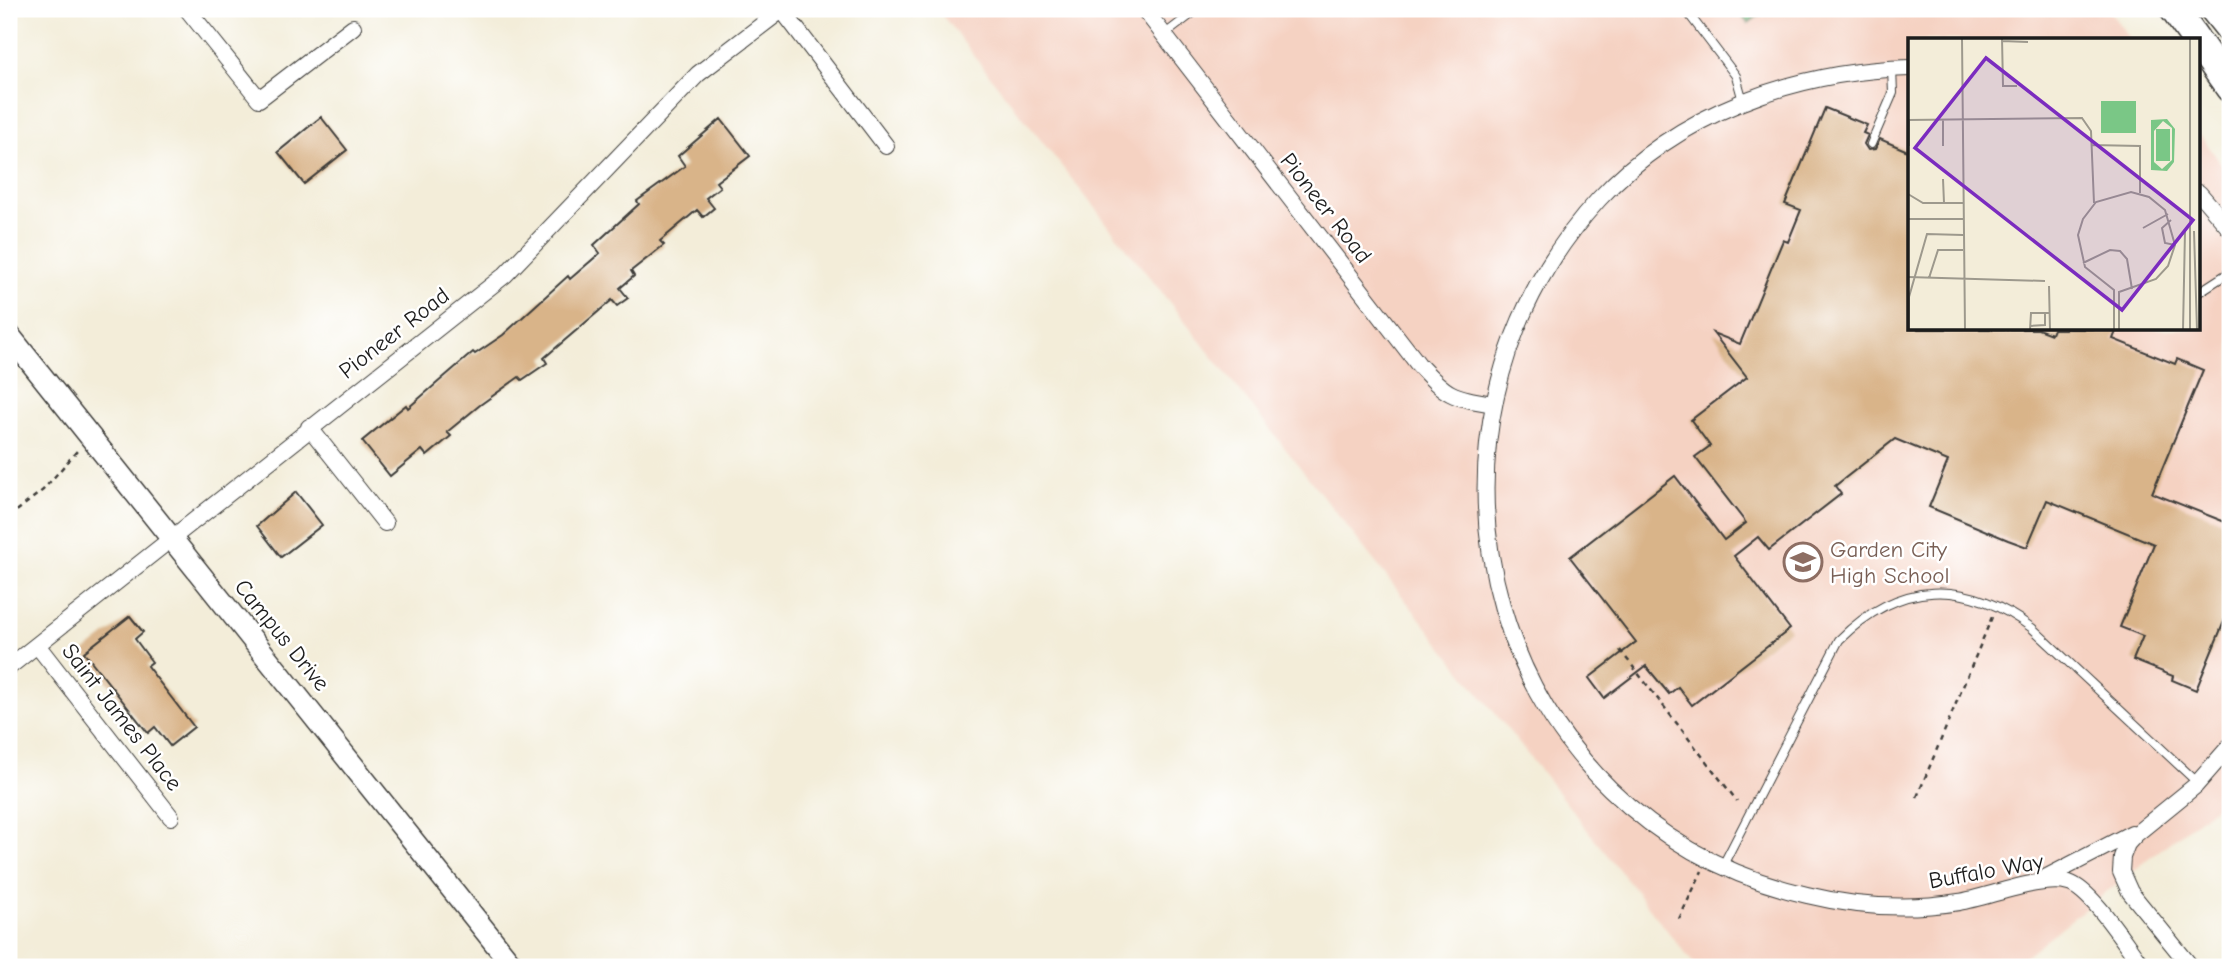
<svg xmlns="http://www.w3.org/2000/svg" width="2239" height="976" font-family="'Comic Neue',sans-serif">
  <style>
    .built { fill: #f5d2c2 }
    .green { fill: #7ac786; stroke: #4b7251; stroke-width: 2 }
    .building { fill: #d9b489 }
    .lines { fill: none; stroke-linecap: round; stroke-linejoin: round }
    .lane-casing { stroke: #3c3b38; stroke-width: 10 }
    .street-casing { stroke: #3c3b38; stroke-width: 18 }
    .secondary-casing { stroke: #3c3b38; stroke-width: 24 }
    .highway-casing { stroke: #3c3b38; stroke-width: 31 }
    .path { stroke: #3c3b38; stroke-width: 2.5; stroke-dasharray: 5 5; stroke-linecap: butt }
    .lane { stroke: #fff; stroke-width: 8 }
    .street { stroke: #fff; stroke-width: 16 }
    .secondary { stroke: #fff; stroke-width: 21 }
    .highway { stroke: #fff; stroke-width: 28 }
    .labels { text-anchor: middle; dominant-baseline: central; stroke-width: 5; stroke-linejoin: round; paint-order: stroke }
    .street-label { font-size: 23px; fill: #1c1c1c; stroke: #fff }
    .education-label { font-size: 23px; fill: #785e54; stroke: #fff; text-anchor: start }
    .inset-road { fill: none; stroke: #9d998d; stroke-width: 2 }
    .view { fill: #7b2cbf; fill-opacity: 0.15; stroke: #7b2cbf; stroke-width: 3.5 }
    .inset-edge { fill: none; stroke: #1c1c1c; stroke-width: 3.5 }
  </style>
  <rect width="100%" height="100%" fill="#fff"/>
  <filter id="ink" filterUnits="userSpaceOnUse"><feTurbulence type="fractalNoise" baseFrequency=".0143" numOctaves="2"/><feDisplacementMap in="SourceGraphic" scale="14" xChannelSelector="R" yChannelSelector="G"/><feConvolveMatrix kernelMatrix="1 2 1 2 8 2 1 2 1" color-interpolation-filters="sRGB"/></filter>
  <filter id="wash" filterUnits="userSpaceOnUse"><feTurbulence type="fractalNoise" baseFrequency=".00686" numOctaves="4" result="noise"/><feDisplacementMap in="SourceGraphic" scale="28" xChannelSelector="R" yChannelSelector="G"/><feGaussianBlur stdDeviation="1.57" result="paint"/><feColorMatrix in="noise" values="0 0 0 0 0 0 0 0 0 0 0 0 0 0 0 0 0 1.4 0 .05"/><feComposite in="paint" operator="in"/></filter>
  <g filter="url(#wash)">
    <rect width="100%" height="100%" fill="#f3edd9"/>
    <path class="built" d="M937 9H2108L2131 40H1910V329H2199V133L2230 176V795L2011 967H1696Z"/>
    <path class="green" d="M1737 9H1767L1748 23Z"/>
    <g id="blocks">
      <path class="building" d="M1825 108 1867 125 1863 133 1868 135 1864 144 1868 150 1875 149 1880 139 1910 152V329H2038L2051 334 2053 329H2117L2113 339 2175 364 2177 359 2203 370 2152 493 2230 524V607L2196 690 2172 680 2173 676 2133 660 2143 636 2120 627 2154 544 2047 500 2027 547 2008 540 1929 507 1948 461 1895 439 1835 486 1841 494 1769 550 1758 537 1734 556 1790 629 1692 705 1678 687 1669 694 1646 666 1604 698 1589 678 1636 642 1570 557 1675 476 1724 540 1746 523 1695 457 1710 446 1691 420 1747 377 1713 333 1740 344 1783 240 1788 242 1801 210 1785 204Z
        M321 117 347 150 304 184 278 152Z
        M721 119 750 156 716 182 720 187 706 198 714 208 703 217 697 210 660 241 664 245 631 271 634 276 620 288 628 298 617 306 612 300 544 358 547 363 522 380 519 377 480 405 447 432 451 436 427 456 422 450 390 476 362 441 406 405 408 408 473 352 475 354 503 335 568 276 570 279 600 253 594 245 639 204 637 201 685 166 678 156Z
        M296 492 322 525 281 557 257 526Z
        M130 616 143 632 135 639 152 662 147 666 194 727 170 746 155 727 148 733 84 652Z"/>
    </g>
  </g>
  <g filter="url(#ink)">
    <use href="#blocks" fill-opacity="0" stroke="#3c3b38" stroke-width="2"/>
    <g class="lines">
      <defs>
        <path id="lane" d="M1685 9 1736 76 1743 101
          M1164 35 1198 9
          M1871 144 1893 93 1892 69
          M2199 292 2230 272
          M1723 865 1839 640C1899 580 1965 578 2032 628L2198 783"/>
        <path id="street" d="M187 9 259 99 353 27
          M1144 9 1418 364C1447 396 1451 397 1493 404
          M782 10 886 146
          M1910 68C1795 71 1678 113 1599 199 1383 435 1489 822 1807 895 1856 907 1909 910 1959 902 1989 897 2042 875 2069 883 2093 891 2127 947 2143 967
          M2199 193 2230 229
          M309 427 385 523
          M37 645 171 817
          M9 667 505 275 698 74 783 9
          M2043 879 2132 833
          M2191 967 2130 892 2121 872 2122 857 2127 844 2136 834 2195 786 2230 746"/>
        <path id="secondary" d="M9 335 514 967"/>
        <path id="highway" d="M2174 9 2196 40
          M2214 9 2230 29
          M2199 44 2230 88"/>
      </defs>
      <use href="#lane" class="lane-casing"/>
      <use href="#street" class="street-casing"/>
      <use href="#secondary" class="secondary-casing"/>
      <use href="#highway" class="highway-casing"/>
      <path class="path" d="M9 517 43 490 77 451
        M1620 650 1737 801
        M1917 797 1992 617
        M1679 919 1702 871"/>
      <use href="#lane" class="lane"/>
      <use href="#street" class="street"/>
      <use href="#secondary" class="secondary"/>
      <use href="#highway" class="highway"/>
    </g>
  </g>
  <defs>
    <symbol id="school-ring" viewBox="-11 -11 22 22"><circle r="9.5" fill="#fff" stroke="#8d6e63" stroke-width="1.5"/><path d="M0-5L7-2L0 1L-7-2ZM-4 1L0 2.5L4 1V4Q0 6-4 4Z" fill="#8d6e63"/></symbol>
  </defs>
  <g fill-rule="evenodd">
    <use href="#school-ring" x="1781" y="540" width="44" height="44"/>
  </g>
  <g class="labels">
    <g class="street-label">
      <text transform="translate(1326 208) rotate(52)">Pioneer Road</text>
      <text transform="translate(394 333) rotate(-38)">Pioneer Road</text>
      <text transform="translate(282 635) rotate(51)">Campus Drive</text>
      <text transform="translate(122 717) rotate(52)">Saint James Place</text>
      <text transform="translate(1986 871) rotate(-10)">Buffalo Way</text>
    </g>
    <g class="education-label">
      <text x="1830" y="549">Garden City<tspan x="1830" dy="26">High School</tspan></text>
    </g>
  </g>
  <g transform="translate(1908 38)">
    <rect width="292" height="292" fill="#f3edd9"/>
    <path d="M193 63H228V95H193ZM259 81 267 91 266 124 259 133 243 132V82ZM255 83 264 90V122L254 131 246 124V93ZM248 91H262V123H248Z" fill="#7ac786" fill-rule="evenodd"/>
    <path class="inset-road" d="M54 0 57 292M94 0 95 48H109M282 0V292M94 3 120 4M0 82 174 80 183 93 186 165M1 82V108M35 82V108M183 107 232 108V155M35 141 36 165M0 156 15 165H56M263 182 254 190 257 205 267 207M235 190 260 176M286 193 289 292M0 205V181H56M175 225 202 212 212 213 219 221 224 251M0 239 137 243M21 240 30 212H55M141 248 142 292M122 288 137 287V275M1 292V259L19 196 55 197M122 292 123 275H142M206 292V252L177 229 170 197 175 181 188 164 223 154 241 159 257 172 267 207 260 228 248 241 211 254V292M275 292 277 193"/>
    <path class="view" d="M78 20 285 182 214 272 7 110Z"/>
    <rect width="292" height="292" class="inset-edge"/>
  </g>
  <rect width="2239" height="976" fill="none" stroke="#fff" stroke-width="35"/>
</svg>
